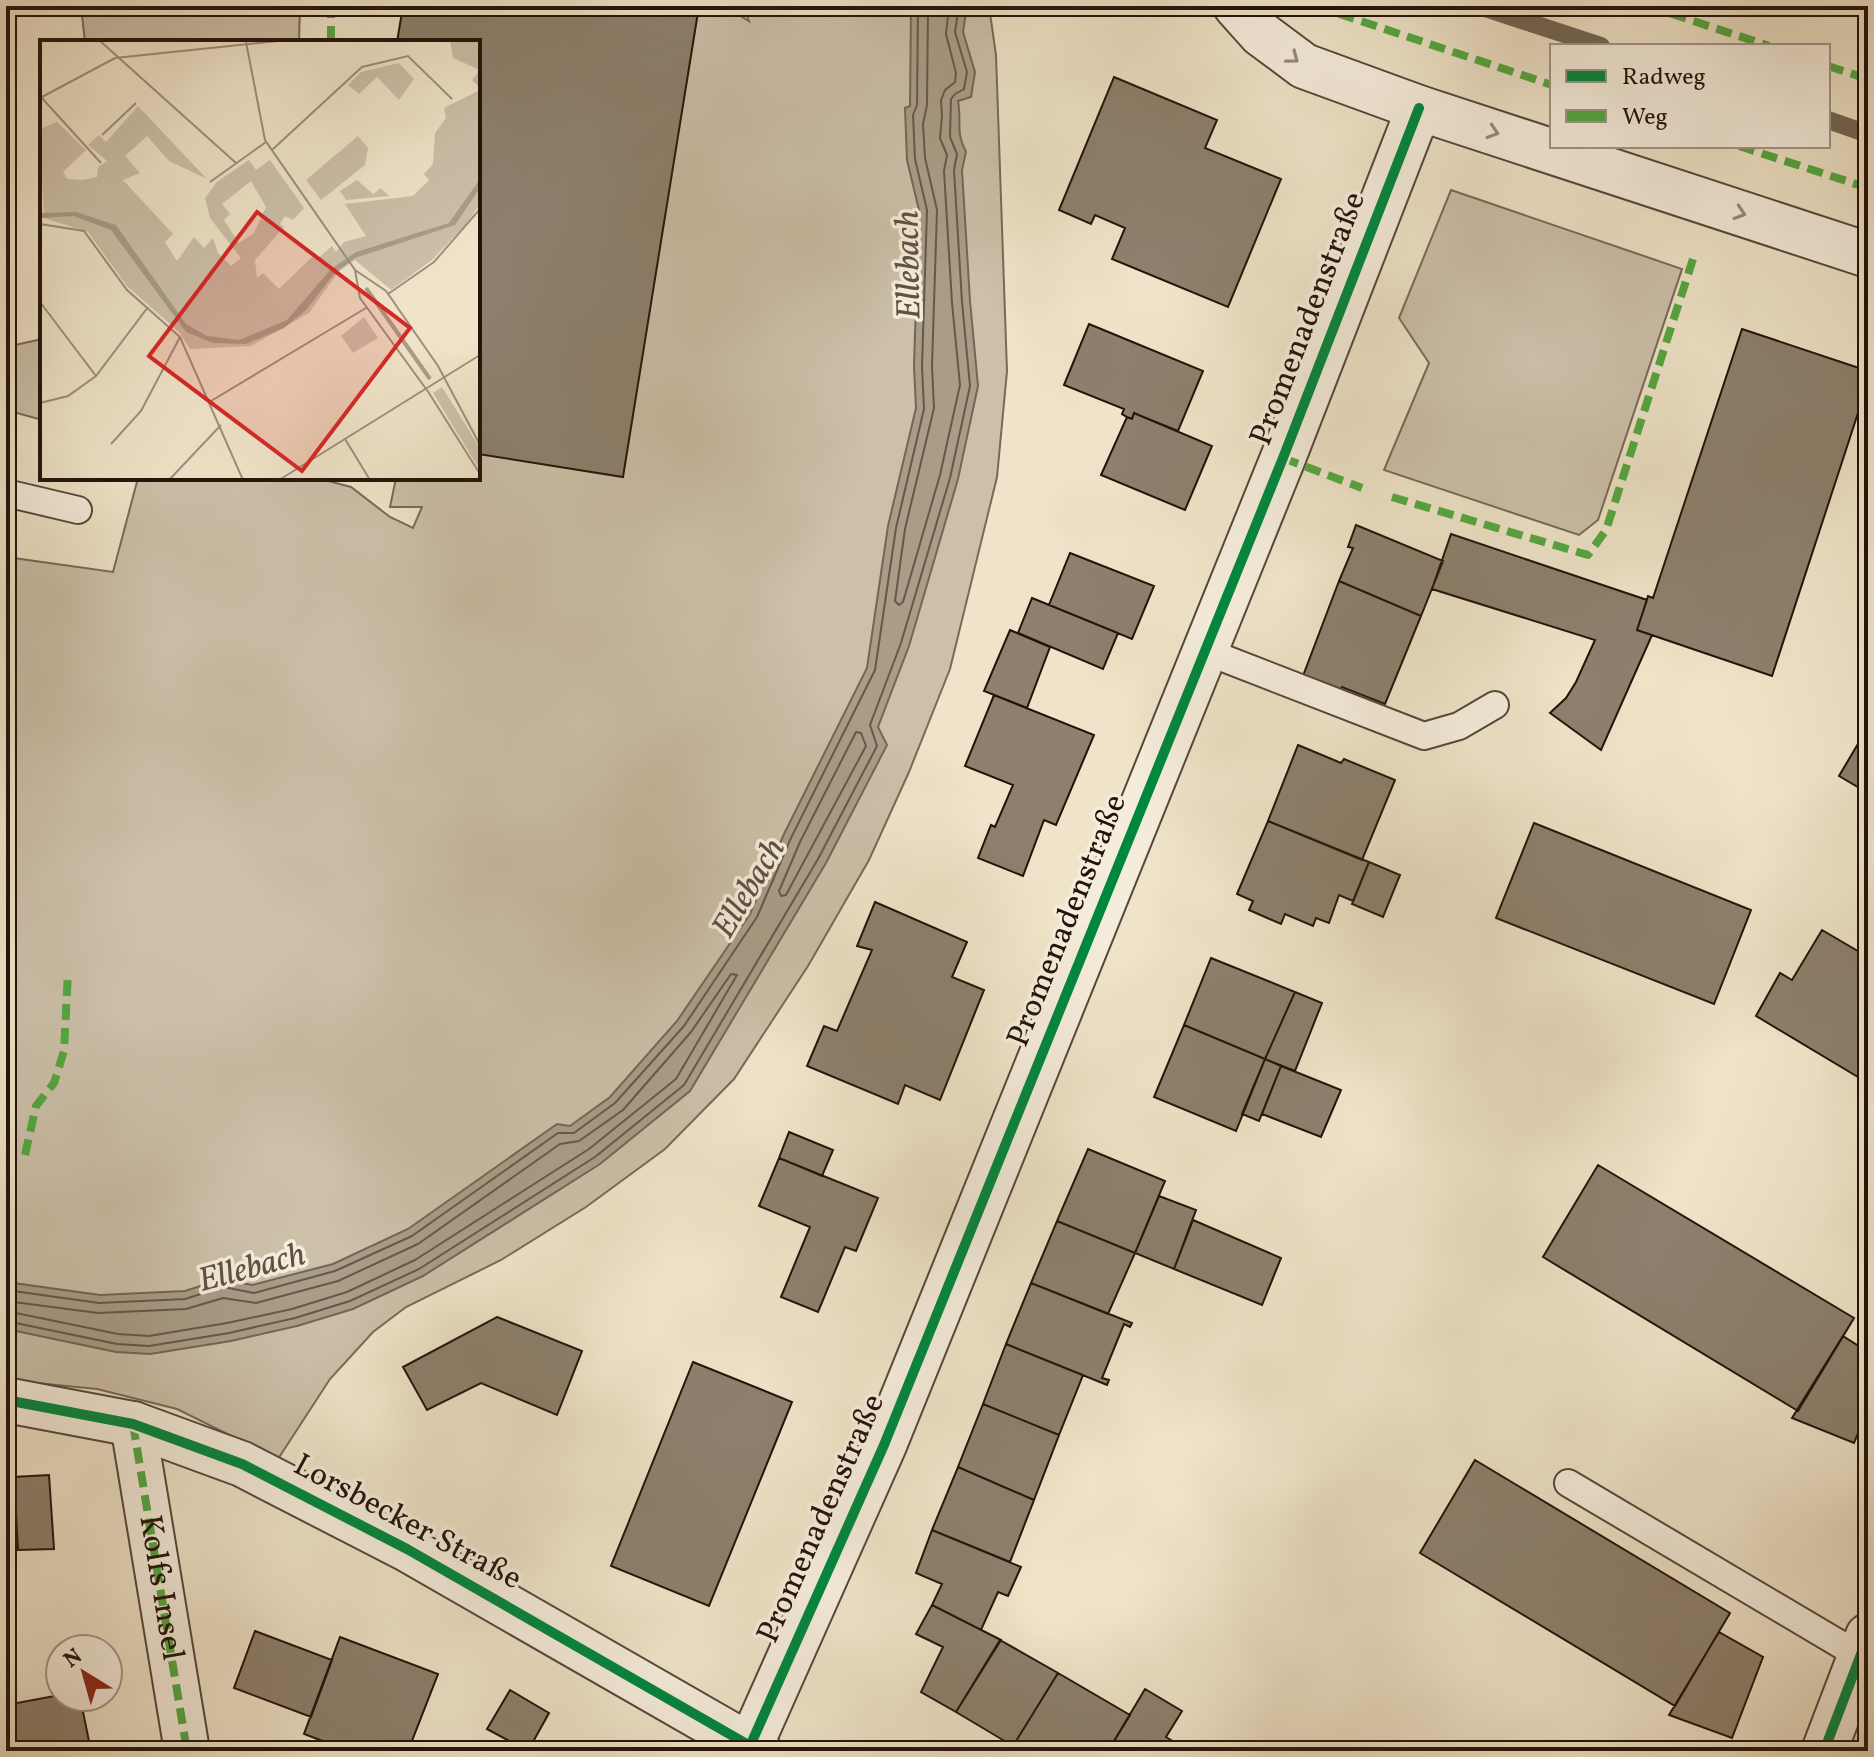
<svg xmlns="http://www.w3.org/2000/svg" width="1874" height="1757" font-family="Vollkorn,serif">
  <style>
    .green { fill: #ccc0a9; stroke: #776a5a; stroke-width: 2 }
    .water { fill: #a99d88; stroke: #736656; stroke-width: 2 }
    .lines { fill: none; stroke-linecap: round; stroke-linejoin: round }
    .shore { stroke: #665849; stroke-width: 2 }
    .stream { stroke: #736656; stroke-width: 18 }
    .building { fill: #8d806d; stroke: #22130a; stroke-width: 2 }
    .service-casing { stroke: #55473a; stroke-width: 30 }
    .minor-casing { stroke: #55473a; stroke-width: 48 }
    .service { stroke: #f5eddc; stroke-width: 26 }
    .minor { stroke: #f5eddc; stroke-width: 44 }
    .quiet { stroke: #53a841; stroke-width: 8; stroke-dasharray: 16 8; stroke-linecap: butt }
    .cycleway-casing { stroke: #f5eddc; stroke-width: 15 }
    .cycleway { stroke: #00873e; stroke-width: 10 }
    .oneway { stroke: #968b7e }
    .labels { text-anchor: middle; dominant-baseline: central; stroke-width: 7; stroke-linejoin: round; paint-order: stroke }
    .street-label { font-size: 32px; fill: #22130a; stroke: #f5eddc }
    .water-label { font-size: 34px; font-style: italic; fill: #5f5143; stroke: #f5eddc }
    .inset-river { fill: none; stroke: #a99d88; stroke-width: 4 }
    .inset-road { fill: none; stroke: #9d907d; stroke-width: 2 }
    .view { fill: #d62828; fill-opacity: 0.15; stroke: #d62828; stroke-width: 4 }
    .inset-edge { fill: none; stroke: #22130a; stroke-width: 4 }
  </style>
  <rect width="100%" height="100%" fill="#efe4c9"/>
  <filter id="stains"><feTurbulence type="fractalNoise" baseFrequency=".0025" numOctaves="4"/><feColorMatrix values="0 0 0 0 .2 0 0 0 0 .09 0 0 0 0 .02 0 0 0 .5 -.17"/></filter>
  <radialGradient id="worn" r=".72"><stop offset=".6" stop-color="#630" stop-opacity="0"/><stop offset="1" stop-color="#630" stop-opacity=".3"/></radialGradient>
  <path class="green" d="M81 6H300L299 42H85Z
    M699 6H724L749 21 743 6H989L996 55 1007 371 997 477 950 669 909 772 869 860 808 966 734 1079 665 1149 586 1207 501 1260 406 1307 373 1332 330 1379 278 1459 177 1409 97 1389 6 1380V557L113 572 138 478H326L328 481 351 487 390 517 413 528 422 507H390L396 478H478V454Z
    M1451 190 1682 269 1598 520 1579 535 1384 470 1429 363 1399 318Z
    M42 339V420L6 410V347Z"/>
  <path class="water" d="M911 6H967L963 32 975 72 971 97 958 101C962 123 955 131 966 152L962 170 970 301 978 386 958 479 909 646 878 727 887 745 826 863 690 1091 600 1164 423 1276 353 1309 297 1326 231 1341 150 1354 116 1352 6 1329V1282L100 1295 185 1291 222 1279 252 1285 333 1264 408 1229 557 1124 570 1126 610 1097 677 1021 750 914 784 834 867 668 888 526 916 408 914 366 919 210 907 160 905 108 910 106Z"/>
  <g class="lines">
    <path class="shore" d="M928 6 927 105 923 124 925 158 937 210 932 366 934 408 905 529 895 601 899 605 903 602 940 475 960 385 952 303 944 171 947 155 940 138 942 116 941 100 945 90 955 82 956 73 946 34 949 6
      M856 732 861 733 866 746 786 895 781 896 779 891 800 842Z
      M6 1290 99 1303 185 1299 223 1287 254 1293 335 1271 412 1236 558 1133H574L615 1103 684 1026 757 917 791 838 875 670 896 528 924 409 922 366 927 210 915 159 913 115 917 105 918 6
      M6 1301 98 1313 186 1309 223 1298 256 1303 338 1281 418 1244 560 1144 579 1141 623 1110 691 1032 731 974 737 975 676 1079 589 1149 415 1260 347 1292 292 1309 227 1323 149 1336 118 1334 6 1311
      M6 1321 117 1344 149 1346 229 1333 295 1318 350 1301 419 1269 595 1157 684 1085 818 859 877 746 870 725 901 643 950 478 970 386 962 302 954 170 957 154 950 137 951 99 955 94 964 89 967 72 955 32 959 6"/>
    <path class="stream" d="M1479 6 1601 46
      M1828 120 1868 134"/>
  </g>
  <path class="building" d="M403 6H699L623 477 478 454V42H397Z
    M1114 77 1217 120 1205 148 1281 179 1228 307 1112 259 1125 228 1095 215 1091 224 1059 210Z
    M1089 324 1203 371 1178 431 1134 413 1132 419 1127 417 1122 414 1124 409 1064 385Z
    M1742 329 1868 371V389L1862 408 1860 407 1772 676 1637 630 1648 596 1653 598Z
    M1134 413 1212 446 1185 510 1101 475 1127 417 1132 419Z
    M1356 525 1443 561 1421 616 1339 581 1353 548 1348 547Z
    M1451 534 1647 600 1637 630 1652 635 1601 750 1550 713 1566 698 1576 682 1595 640 1432 589Z
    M1070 553 1154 586 1132 639 1049 605Z
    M1339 581 1421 616 1385 704 1342 687 1341 691 1303 676Z
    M1032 598 1118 633 1103 669 1018 633Z
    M1010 630 1050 647 1027 708 984 691Z
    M994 695 1094 735 1056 825 1044 820 1023 876 978 858 991 825 995 827 1013 785 965 766Z
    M1868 727V793L1839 776Z
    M1298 745 1341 763 1344 759 1395 780 1362 860 1268 821Z
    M1268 821 1369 862 1353 901 1339 895 1329 923 1316 918 1313 926 1285 914 1281 924 1249 910 1253 901 1237 894Z
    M1534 823 1751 910 1714 1004 1496 918Z
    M1369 862 1400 875 1383 917 1352 904Z
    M875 902 967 942 952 977 984 990 940 1100 905 1085 898 1104 807 1066 824 1026 837 1031 872 950 857 946Z
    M1822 930 1868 957V1083L1756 1016 1780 973 1792 980Z
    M1211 958 1295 992 1265 1059 1184 1025Z
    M1295 992 1322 1003 1295 1071 1265 1059Z
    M1184 1025 1265 1059 1236 1131 1154 1097Z
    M1265 1059 1281 1066 1259 1121 1242 1114Z
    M1281 1066 1341 1090 1321 1137 1262 1114Z
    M789 1132 833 1150 822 1176 779 1158Z
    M1088 1149 1165 1181 1135 1253 1057 1221Z
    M779 1158 878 1198 856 1251 845 1247 818 1312 781 1297 810 1227 759 1206Z
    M1598 1165 1854 1318 1798 1411 1543 1257Z
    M1159 1196 1196 1210 1174 1269 1135 1253Z
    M1193 1220 1281 1258 1262 1305 1174 1269Z
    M1057 1221 1135 1253 1108 1314 1031 1283Z
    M1031 1283 1132 1323 1130 1327 1124 1324 1102 1378 1109 1380 1107 1385 1006 1344Z
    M497 1317 582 1351 557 1415 481 1383 427 1410 403 1367Z
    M1843 1336 1868 1352V1408L1854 1443 1792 1418Z
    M1006 1344 1083 1375 1059 1435 983 1404Z
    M693 1362 792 1402 709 1606 611 1566Z
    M983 1404 1059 1435 1034 1500 958 1467Z
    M1475 1460 1730 1613 1675 1706 1420 1553Z
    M958 1467 1034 1500 1010 1562 932 1530Z
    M14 1475 18 1550 6 1552V1476Z
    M49 1475 54 1549 18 1550 13 1477Z
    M932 1530 1021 1567 1008 1596 998 1592 981 1630 932 1605 942 1584 916 1573Z
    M932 1605 1001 1640 956 1712 921 1692 943 1647 916 1634Z
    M255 1631 332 1660 311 1717 234 1688Z
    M1719 1632 1763 1657 1732 1738 1669 1715Z
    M340 1637 438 1674 408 1751H349L304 1734Z
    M1000 1640 1058 1673 1013 1746 956 1712Z
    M1058 1673 1130 1715 1108 1751H1022L1013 1746Z
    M1145 1689 1182 1711 1166 1737 1189 1751H1108Z
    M510 1690 549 1713 528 1751 487 1729Z
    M60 1695V1697H80L91 1751H6V1705Z"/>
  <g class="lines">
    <defs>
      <path id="service" d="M6 493 78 510
        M1205 651 1424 736 1459 726 1495 705
        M1568 1483 1860 1656"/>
      <g id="minor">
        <path d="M1236 6 1261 34 1304 66 1419 108 1868 255"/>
        <path d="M6 1400 133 1424 242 1464 407 1549 759 1751"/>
        <path id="s1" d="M133 1424 187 1751"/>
        <path d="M750 1746 884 1445 1283 458 1419 108"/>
        <path d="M1824 1751 1868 1636"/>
      </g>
    </defs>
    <use href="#service" class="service-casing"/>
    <use href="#minor" class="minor-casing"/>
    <use href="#service" class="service"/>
    <use href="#minor" class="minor"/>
    <path class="quiet" d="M1316 6 1552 85
      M1648 6 1769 46
      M331 42V6
      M1828 66 1868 79
      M1739 146 1868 188
      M1283 458 1362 488
      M1392 497 1588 555 1606 530 1693 259
      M25 1155 36 1106 54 1083 64 1051 68 972
      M133 1424 187 1751"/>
    <defs>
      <path id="cycleway" d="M6 1400 133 1424 242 1464 407 1549 759 1751
        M750 1746 884 1445 1283 458 1419 108
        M1824 1751 1868 1636"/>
    </defs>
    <use href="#cycleway" class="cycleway-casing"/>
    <use href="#cycleway" class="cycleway"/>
  </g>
  <defs><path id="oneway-chevron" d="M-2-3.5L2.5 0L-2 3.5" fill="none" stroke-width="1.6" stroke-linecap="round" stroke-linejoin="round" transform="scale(2)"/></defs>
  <g class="oneway">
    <use href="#oneway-chevron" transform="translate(1293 58) rotate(37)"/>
    <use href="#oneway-chevron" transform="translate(1493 132) rotate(18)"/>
    <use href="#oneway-chevron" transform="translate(1740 213) rotate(18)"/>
  </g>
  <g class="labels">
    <g class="street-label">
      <text transform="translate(1309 319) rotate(-69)">Promenadenstraße</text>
      <text transform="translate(1068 921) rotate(-68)">Promenadenstraße</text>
      <text transform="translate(822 1519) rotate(-66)">Promenadenstraße</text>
      <text transform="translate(407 1523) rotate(28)">Lorsbecker Straße</text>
      <text stroke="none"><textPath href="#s1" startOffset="166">Kolfs Insel</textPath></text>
    </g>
    <g class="water-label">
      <text transform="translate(910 265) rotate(-91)">Ellebach</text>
      <text transform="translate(750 889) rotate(-59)">Ellebach</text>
      <text transform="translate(252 1269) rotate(-15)">Ellebach</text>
    </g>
  </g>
  <g transform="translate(40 40)">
    <rect width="440" height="440" fill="#efe4c9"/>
    <path d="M410 0H440V48L432 40 440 30 413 18ZM359 23 374 39 359 60 337 37 319 54 308 45 321 32ZM440 50V164L427 183 392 220 351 250 315 220 299 231 269 273 211 306 150 309 139 292 87 246 48 192 4 178 0 89 17 82 46 110 23 132 27 139 42 140 57 137 58 127 67 121 48 105 59 95 66 102 98 66 167 139 129 121 107 96 85 116 100 133 83 140 133 194 125 202 137 221 154 197 164 208 173 198 178 213 191 226 201 218 170 178 165 158 177 142 209 120 216 130 230 120 264 168 253 180 245 176 240 184 244 187 215 220 217 238 223 233 239 249 274 215 277 219 292 206 296 212 304 202 326 196 305 164 373 156 389 140 384 134 393 124 395 93 406 78 404 68ZM211 141 226 167 214 193 199 203 184 180 190 174 182 164ZM318 96 328 108 325 125 281 160 266 140ZM317 140 333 154 341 148 349 156 306 160 300 151ZM324 277 338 298 313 313 301 296ZM402 347 440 408V430L393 353Z" fill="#ccc0a9" fill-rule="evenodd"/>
    <path d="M440 139V148L415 185 315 218 294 234 266 270 244 288 206 304 173 303 146 292 71 190 34 176 0 178V173L36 172 76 185 146 284 167 296 199 300 247 280 291 229 316 212 409 183Z" fill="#a99d88"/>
    <path class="inset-river" d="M326 248 390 339"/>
    <path class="inset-road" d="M59 0 196 123M206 2 225 100 315 230 320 258 389 353 440 434M1 57 61 123M0 58 75 18 248 0M62 95 96 63M232 110 322 27 368 16 412 59M170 142 226 102M0 184 44 191 87 250 140 297 203 440M315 230 346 251 398 326 440 405M348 254 394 222 440 169M0 262 56 336M171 361 326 268M0 363 28 356 56 336 108 267M305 399 330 440M71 404 101 371 140 297M129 440 181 385M239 440 440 315"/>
    <path class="view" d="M217 172 370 288 262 431 109 316Z"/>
    <rect width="440" height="440" class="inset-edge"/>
  </g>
  <rect width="1874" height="1757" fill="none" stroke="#efe4c9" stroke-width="32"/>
  <rect x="8" y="8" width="1858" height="1741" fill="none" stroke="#22130a" stroke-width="4"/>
  <rect x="16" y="16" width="1842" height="1725" fill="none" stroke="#22130a" stroke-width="2"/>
  <rect x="1550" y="44" width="280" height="104" fill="#f5eddc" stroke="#a19688" stroke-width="2"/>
  <rect x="1566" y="70" width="40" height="12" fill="#00873e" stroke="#a19688" stroke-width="2"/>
  <text x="1622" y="84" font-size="24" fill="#22130a">Radweg</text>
  <rect x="1566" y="110" width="40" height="12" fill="#53a841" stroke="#a19688" stroke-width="2"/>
  <text x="1622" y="124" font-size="24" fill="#22130a">Weg</text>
  <g transform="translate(84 1673) rotate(323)"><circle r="38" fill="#f5eddc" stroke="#a19688" stroke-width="2"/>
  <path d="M0-6L14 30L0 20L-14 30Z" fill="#8f2418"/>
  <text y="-12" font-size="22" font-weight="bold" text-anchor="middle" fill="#22130a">N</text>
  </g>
  <rect width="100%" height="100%" filter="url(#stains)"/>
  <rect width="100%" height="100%" fill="url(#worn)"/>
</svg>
